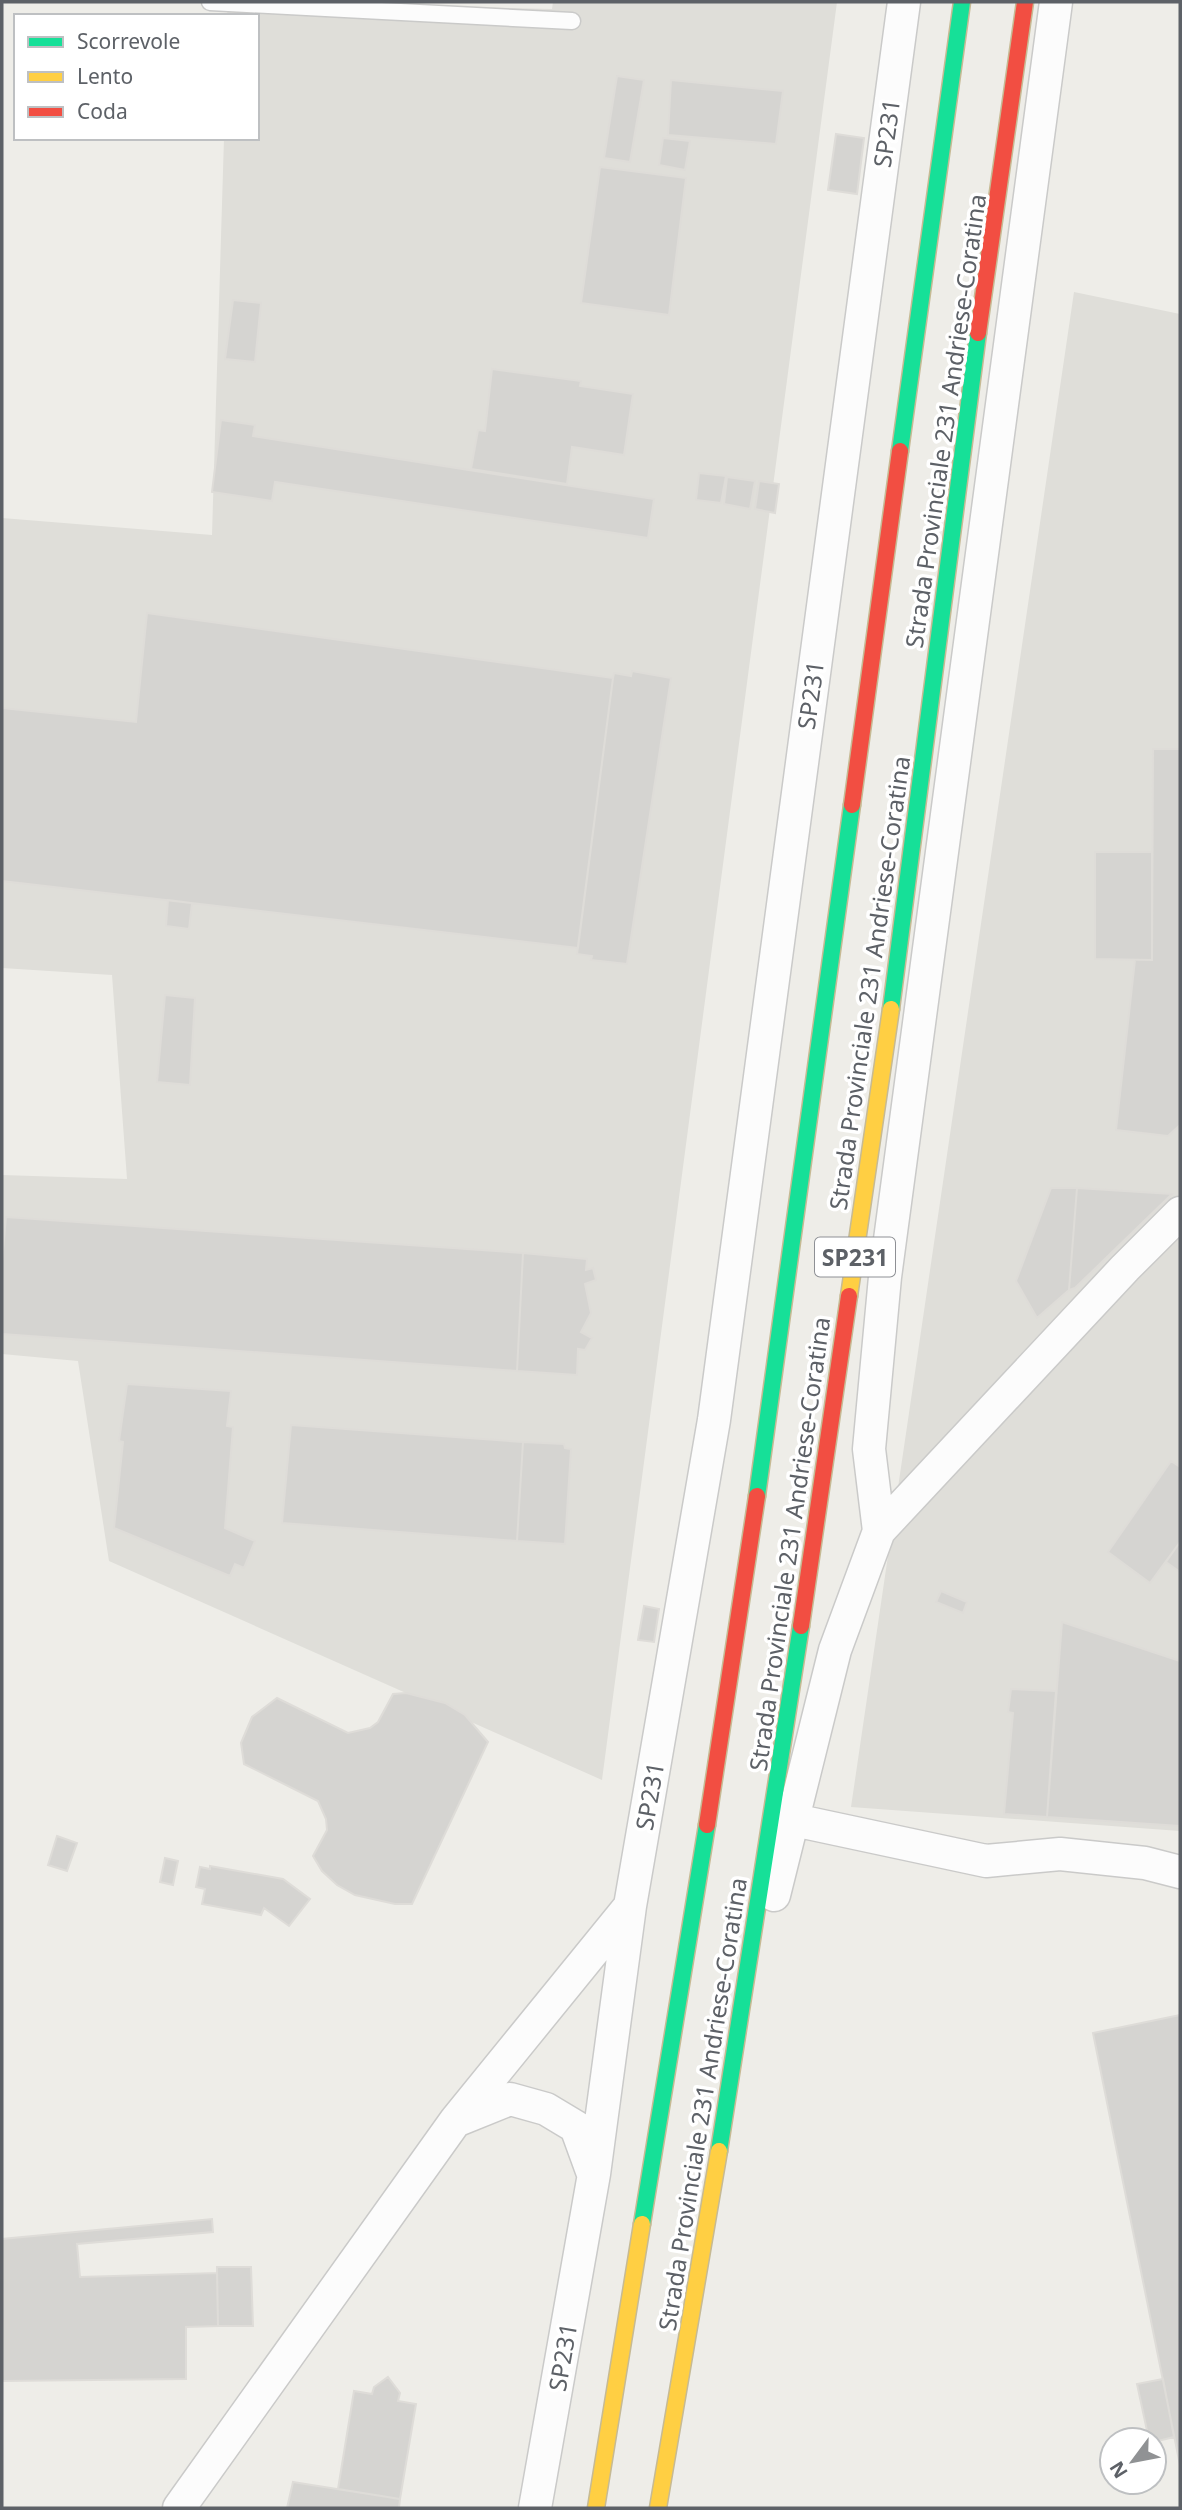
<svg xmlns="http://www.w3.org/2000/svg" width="1182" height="2510" font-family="'Noto Sans',sans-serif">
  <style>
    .industrial { fill: #dfded9 }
    .building { fill: #d5d4d1; stroke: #dedcd8; stroke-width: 2 }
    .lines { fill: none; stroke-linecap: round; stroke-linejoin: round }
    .lane-casing { stroke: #cacac9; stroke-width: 19 }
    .street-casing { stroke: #cacac9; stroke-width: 35 }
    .fast-casing { stroke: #c6ba94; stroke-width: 19 }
    .slow-casing { stroke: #c6ba94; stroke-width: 19 }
    .jam-casing { stroke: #c6ba94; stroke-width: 19 }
    .lane { stroke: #fcfcfc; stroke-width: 16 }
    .street { stroke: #fcfcfc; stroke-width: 32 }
    .fast { stroke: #16e098; stroke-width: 16 }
    .slow { stroke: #ffcf43; stroke-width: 16 }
    .jam { stroke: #f24e42; stroke-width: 16 }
    .labels { text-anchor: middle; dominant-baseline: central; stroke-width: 7; stroke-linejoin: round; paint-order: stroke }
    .shield { fill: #fff; stroke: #8e9095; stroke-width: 2 }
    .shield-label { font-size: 23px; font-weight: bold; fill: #5d6167 }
    .street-label { font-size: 24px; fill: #5d6167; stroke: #fff }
  </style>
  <rect width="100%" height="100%" fill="#eeede8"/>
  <path class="industrial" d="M228 2 552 9 553 2H837L602 1780 109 1561 78 1361 2 1354V1175L127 1179 112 975 2 968V518L212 535 224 138H257V16H227Z
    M1074 292 1180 314V1831L851 1807Z"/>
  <path class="building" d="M617 76 644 80 630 162 604 158Z
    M671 80 783 91 776 144 668 135Z
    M836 134 864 138 857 194 828 190Z
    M663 138 690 141 685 170 659 165Z
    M600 167 686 178 669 315 581 303Z
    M233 300 261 303 255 362 225 359Z
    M492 369 581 381 580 386 633 394 624 455 572 447 567 484 471 469 478 430 485 431Z
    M221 420 255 425 253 436 654 499 648 538 275 482 272 501 212 492Z
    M699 473 726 476 721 503 696 500Z
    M727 477 755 481 750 509 724 504Z
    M759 481 779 484 775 513 755 509Z
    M147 613 613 678 578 948 2 881V708L136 722Z
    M632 671 671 678 627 964 591 960 592 956 577 954 613 678 614 673 631 676Z
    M1153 749H1180V1125L1168 1136 1116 1130 1135 960H1152Z
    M1095 852H1152V960L1095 959Z
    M168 900 192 903 189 929 166 926Z
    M165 995 195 998 190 1085 157 1082Z
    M1051 1188H1077L1069 1290 1037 1318 1016 1281Z
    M1077 1188 1172 1194 1075 1288 1069 1290Z
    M6 1217 523 1253 517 1371 2 1334V1262Z
    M523 1253 587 1259 586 1270 593 1268 596 1280 585 1284 591 1313 581 1332 592 1338 585 1350 578 1349 577 1375 517 1371Z
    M127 1384 231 1391 227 1426 233 1427 225 1528 255 1541 244 1568 235 1564 230 1576 114 1528 123 1442 119 1441Z
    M291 1425 523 1442 517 1541 282 1523Z
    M523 1442 564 1444 565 1448 571 1449 565 1544 517 1541Z
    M1171 1461 1180 1467V1542L1150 1583 1108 1552Z
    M1180 1542V1572L1166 1562Z
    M941 1591 967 1602 963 1613 936 1602Z
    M644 1606 659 1609 654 1642 638 1640Z
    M1062 1622 1180 1661V1826L1047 1817Z
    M1011 1689 1056 1691 1047 1817 1004 1814 1013 1713 1008 1712Z
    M406 1693 445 1703 465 1715 488 1742 412 1904H395L355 1895 337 1885 322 1871 313 1856 327 1830 326 1819 318 1801 244 1764 241 1743 252 1717 277 1698 348 1733 370 1728 378 1722 393 1694Z
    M57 1836 77 1843 67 1871 48 1865Z
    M165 1858 178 1861 173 1885 160 1882Z
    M210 1866 283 1879 310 1899 289 1926 264 1908 261 1915 202 1904 205 1889 196 1887 200 1867 210 1869Z
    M1180 2015V2465L1093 2033Z
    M212 2219 213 2232 77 2244 80 2277 217 2273 218 2326 186 2327V2379L2 2381V2239Z
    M217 2267H251L253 2326H218Z
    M388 2377 400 2393 398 2401 416 2404 400 2499 338 2489 354 2391 372 2394 374 2387Z
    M1163 2379 1174 2437 1154 2442 1149 2440 1137 2384Z
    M293 2482 400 2499 399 2508H287Z"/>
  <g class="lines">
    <defs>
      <path id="lane" d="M210 2 572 21"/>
      <path id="street" d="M879 1531 869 1449 885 1277 1056 2
        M794 1820 986 1861 1060 1854 1145 1863 1180 1872
        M774 1895 835 1650 879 1531 1125 1268 1180 1213
        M458 2120 510 2099 546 2109 576 2127 592 2171
        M179 2508 456 2120 630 1906
        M535 2508 594 2174 630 1906 714 1420 904 2"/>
      <path id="fast" d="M900 451 962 2
        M891 1009 978 333
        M757 1496 852 805
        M719 2151 801 1626
        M642 2224 707 1825"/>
      <path id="slow" d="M849 1296 891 1009
        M596 2508 642 2224
        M658 2508 719 2151"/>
      <path id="jam" d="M978 333 1025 2
        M852 805 900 451
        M801 1626 849 1296
        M707 1825 757 1496"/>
    </defs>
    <use href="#lane" class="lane-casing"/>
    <use href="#street" class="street-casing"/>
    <use href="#fast" class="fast-casing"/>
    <use href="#slow" class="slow-casing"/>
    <use href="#jam" class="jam-casing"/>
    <use href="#lane" class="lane"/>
    <use href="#street" class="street"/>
    <use href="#fast" class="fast"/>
    <use href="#slow" class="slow"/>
    <use href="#jam" class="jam"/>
  </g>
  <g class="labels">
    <rect class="shield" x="815" y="1237.5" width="80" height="39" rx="5"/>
    <g class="shield-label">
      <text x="855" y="1257">SP231</text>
    </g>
    <g class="street-label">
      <text transform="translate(886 133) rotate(-82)">SP231</text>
      <text transform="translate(945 421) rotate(-82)">Strada Provinciale 231 Andriese-Coratina</text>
      <text transform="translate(810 695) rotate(-82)">SP231</text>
      <text transform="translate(869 983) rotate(-82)">Strada Provinciale 231 Andriese-Coratina</text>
      <text transform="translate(789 1544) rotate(-82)">Strada Provinciale 231 Andriese-Coratina</text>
      <text transform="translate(649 1796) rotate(-80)">SP231</text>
      <text transform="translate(702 2104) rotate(-81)">Strada Provinciale 231 Andriese-Coratina</text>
      <text transform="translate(562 2357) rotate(-80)">SP231</text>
    </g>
  </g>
  <rect width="1182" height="2510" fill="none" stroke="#5d6167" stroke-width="7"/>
  <rect x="14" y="14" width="245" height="126" fill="#ffffff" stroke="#bec0c2" stroke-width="2"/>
  <rect x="28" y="37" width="35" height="10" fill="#16e098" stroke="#bec0c2" stroke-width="2"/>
  <text x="77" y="49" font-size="21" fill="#5d6167">Scorrevole</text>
  <rect x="28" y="72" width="35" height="10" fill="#ffcf43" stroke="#bec0c2" stroke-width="2"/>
  <text x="77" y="84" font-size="21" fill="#5d6167">Lento</text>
  <rect x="28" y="107" width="35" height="10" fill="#f24e42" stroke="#bec0c2" stroke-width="2"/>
  <text x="77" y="119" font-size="21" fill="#5d6167">Coda</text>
  <g transform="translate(1133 2461) rotate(238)"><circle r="33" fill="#ffffff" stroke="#bec0c2" stroke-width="2"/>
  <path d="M0-5L12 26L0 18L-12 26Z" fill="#909294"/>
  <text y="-10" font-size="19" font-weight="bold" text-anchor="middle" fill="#5d6167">N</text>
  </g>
</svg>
